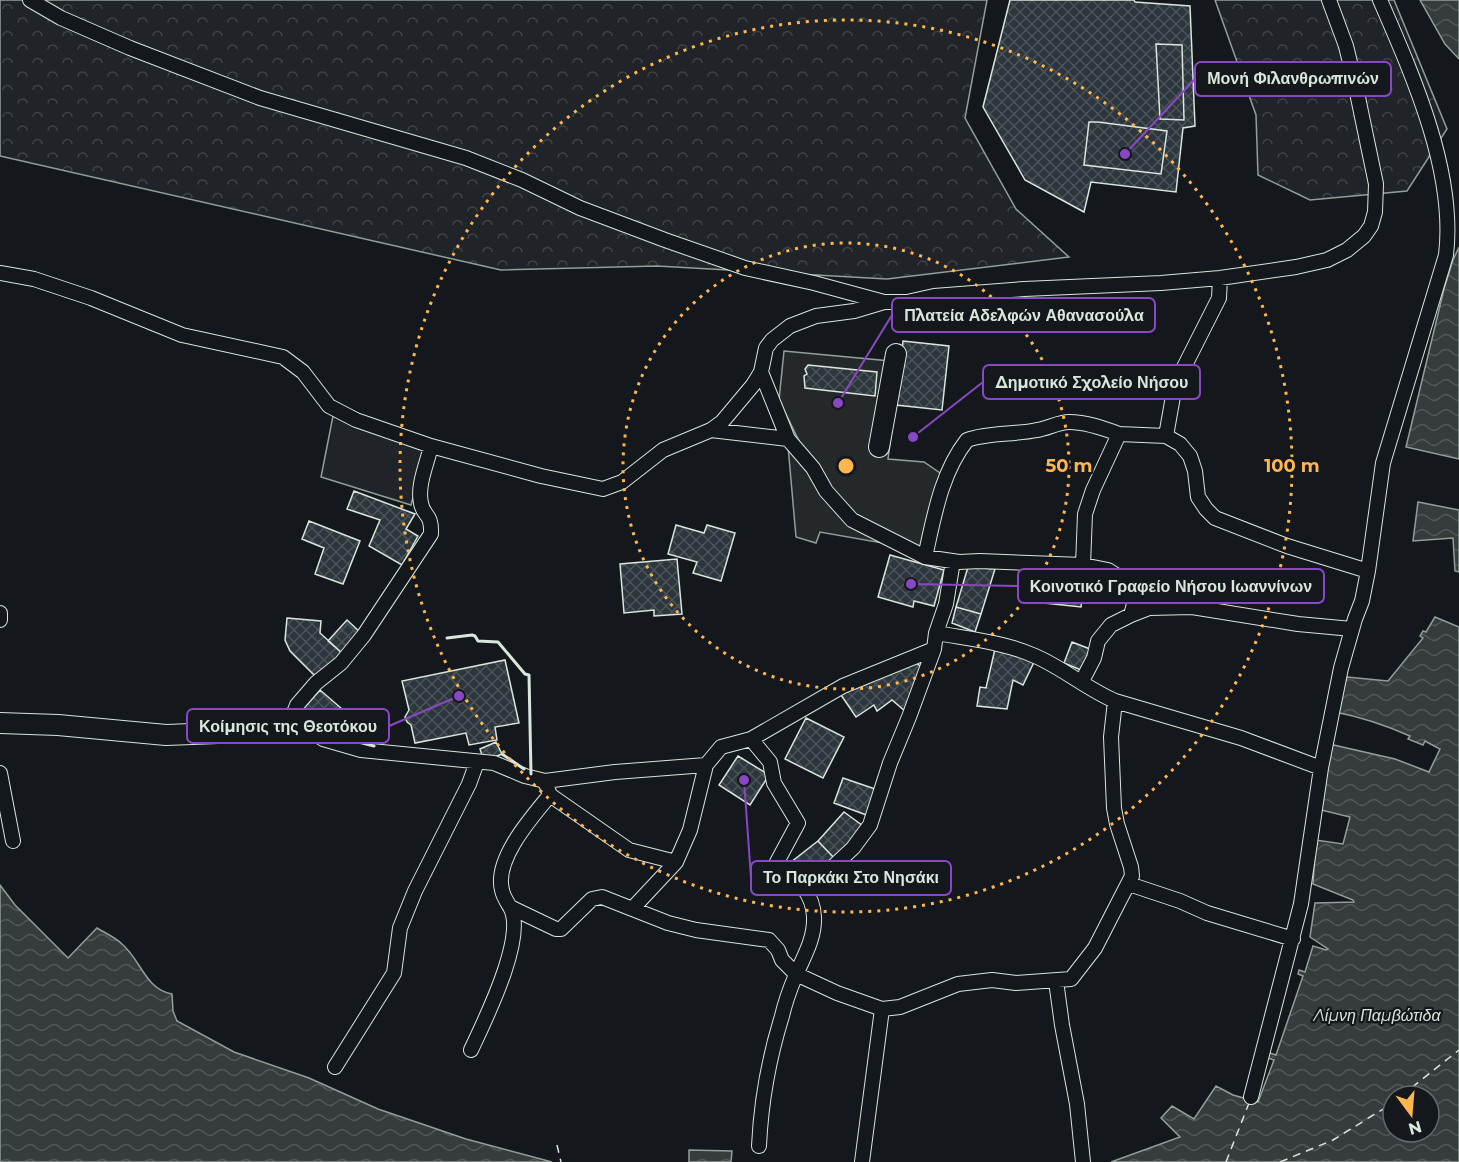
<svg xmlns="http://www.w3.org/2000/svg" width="1459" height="1162" font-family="Montserrat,sans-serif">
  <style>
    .forest { fill: url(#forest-crowns); stroke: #939e99; stroke-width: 1.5 }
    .park { fill: #202428; stroke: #939e99; stroke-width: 1.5 }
    .parking { fill: #24282b; stroke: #939e99; stroke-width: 1.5 }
    .water { fill: url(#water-waves); stroke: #939e99; stroke-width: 1.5; fill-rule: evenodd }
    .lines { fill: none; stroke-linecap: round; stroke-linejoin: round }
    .ferry { stroke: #d8e6dc; stroke-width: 1.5; stroke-dasharray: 8 6; stroke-linecap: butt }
    .building { fill: url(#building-cross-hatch); stroke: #d8e6dc; stroke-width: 1.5 }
    .service-casing { stroke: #d8e6dc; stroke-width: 16 }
    .pedestrian-casing { stroke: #d8e6dc; stroke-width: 22 }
    .service { stroke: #14181c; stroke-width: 14 }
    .pedestrian { stroke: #14181c; stroke-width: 20 }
    .wall { stroke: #d8e6dc; stroke-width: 3 }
    .ring { fill: none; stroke: #ffb74d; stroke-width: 3; stroke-dasharray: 3 6 }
    .labels { text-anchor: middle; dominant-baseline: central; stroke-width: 4.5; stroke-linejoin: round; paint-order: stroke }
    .water-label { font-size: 16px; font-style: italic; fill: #d8e6dc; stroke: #14181c }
    .centre { fill: #ffb74d; stroke: #14181c; stroke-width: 3 }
    .ring-label { font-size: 18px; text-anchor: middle; font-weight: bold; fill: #ffb74d; stroke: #14181c; stroke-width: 4.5; stroke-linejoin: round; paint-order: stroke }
    .leader { fill: none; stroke: #8948c3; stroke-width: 2 }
    .callout-dot { fill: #8948c3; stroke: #14181c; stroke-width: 2 }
    .callout { fill: #14181c; stroke: #8948c3; stroke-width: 2 }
    .callout-label { font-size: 16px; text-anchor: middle; font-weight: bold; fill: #d8e6dc }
  </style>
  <defs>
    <pattern id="forest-crowns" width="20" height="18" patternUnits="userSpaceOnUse" patternTransform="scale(1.5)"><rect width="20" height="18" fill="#202428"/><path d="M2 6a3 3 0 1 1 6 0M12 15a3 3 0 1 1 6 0" fill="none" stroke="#404447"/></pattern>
    <pattern id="water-waves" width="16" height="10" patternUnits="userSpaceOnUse" patternTransform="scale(1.5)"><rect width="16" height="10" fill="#363b3e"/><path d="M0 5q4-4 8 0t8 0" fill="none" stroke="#525759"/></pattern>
    <pattern id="building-cross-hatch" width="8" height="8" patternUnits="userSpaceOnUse" patternTransform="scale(1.5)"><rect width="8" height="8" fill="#2c363c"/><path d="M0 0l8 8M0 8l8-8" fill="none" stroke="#4a5358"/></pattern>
  </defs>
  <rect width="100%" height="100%" fill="#14181c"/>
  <path class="forest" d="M0 0H987L965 118 1016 209 1069 257 887 279 657 266 501 270 0 156Z
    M1215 0H1394L1447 129 1407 191 1310 200 1258 175 1256 115Z"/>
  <path class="park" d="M333 416 426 450 411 505 321 477Z"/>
  <path class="parking" d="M784 351 901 362 888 459 924 462 943 475 922 550 820 532 816 543 796 537 788 446 803 449 779 400Z"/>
  <path class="water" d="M1420 0H1459V59L1445 44Z
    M1459 247V459L1406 447 1444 289 1453 260Z
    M1418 502 1459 510V572L1455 571 1453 538 1413 541Z
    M1435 617 1459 627V1162H1111L1180 1137 1161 1118 1172 1106 1194 1119 1216 1086 1233 1095 1258 1102 1274 1060 1268 1058 1270 1053 1276 1055 1303 976 1298 974 1299 970 1305 972 1313 946 1326 950 1328 949 1310 937 1315 903 1354 902 1353 900 1313 884 1316 840 1343 844 1350 817 1317 809 1329 744 1395 759 1429 772 1440 749 1425 741 1423 745 1408 739 1410 736C1385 725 1361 717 1335 712L1347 677 1388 681 1423 638 1420 636 1423 631 1426 632ZM1393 1096H1429V1132H1393Z
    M0 885 15 905 68 958 97 928C105 933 115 937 122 944 141 960 145 989 172 994L173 1011 177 1021 234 1052 309 1078 378 1109 466 1139 552 1162H0Z
    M689 1150 732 1151 731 1162H689Z"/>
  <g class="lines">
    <path class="ferry" d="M1401 1096 1459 1050
      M557 1145 561 1162
      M1226 1162 1249 1103
      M1280 1162 1333 1140 1393 1103"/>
  </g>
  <path class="building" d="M1010 0H1134L1135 2 1190 6 1195 126 1183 128 1176 192 1091 182 1084 212 1025 180 983 107Z
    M1156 44 1182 45 1184 120 1160 119Z
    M1089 122H1098L1167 131 1161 174 1084 165Z
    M903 341 949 346 942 410 896 405Z
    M808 365 877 372 875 396 805 388 804 376 807 374 805 369Z
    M354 491 415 514 406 529 418 536 402 565 369 546 380 520 347 509Z
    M309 521 360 541 343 584 315 574 324 548 302 539Z
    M676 525 704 533 707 525 735 533 721 581 693 573 697 562 668 554Z
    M890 555 944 570 934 606 914 601 913 607 878 597Z
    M677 559 682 614 654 616V610L624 613 620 564Z
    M968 567 995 569 981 614 956 607Z
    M1065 572 1085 575 1081 607 1035 602 1039 582 1063 585Z
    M956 607 981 614 975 632 952 623Z
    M287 618 321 621 320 633 342 653 318 679 290 651 285 640Z
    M347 620 361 633 342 653 328 641Z
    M1072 642 1090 649 1081 670 1064 663Z
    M995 649 1035 660 1023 685 1013 680 1007 709 977 706 980 687 986 688Z
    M910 658 924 669 905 711 892 700 877 711 874 705 856 717 839 692Z
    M505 660 519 723 495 727 497 740 469 745 466 733 415 743 411 725 407 722 405 717 409 710 402 681Z
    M320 690 342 709 326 727 304 708Z
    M806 718 844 737 823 778 785 759Z
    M496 742 502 754 484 761 480 749Z
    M738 756 769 775 750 805 719 785Z
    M843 778 878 790 869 816 834 803Z
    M844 812 866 828 835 859 818 841Z
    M818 841 835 859 806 878 791 862Z"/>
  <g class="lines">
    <defs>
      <path id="service" d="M30 0 61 18 130 48 260 98 466 158 522 180 580 208 665 240 745 268 814 283 884 302
        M0 273 34 279 91 298 182 335 283 357 303 372 329 406 356 420 431 446C427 464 417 485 421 503 423 517 432 512 431 534L364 635 341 663 316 683 297 705 292 718 323 739 361 750 494 763 525 776 545 781 615 772 706 765 721 747 751 739 843 686 934 649 936 633 946 604 953 561
        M761 372 788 439 813 468 826 491 852 520 925 557 959 562 980 561 1083 565 1108 570 1125 581 1132 592 1134 604 1131 615 1111 625 1098 641 1094 658 1082 681
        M711 430 788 439
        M1166 436 1175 385 1219 298 1220 278
        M431 446 541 476 603 489 622 482 663 450 711 430 722 422 753 385 761 372 766 348 772 340 790 326 816 316 854 311 884 302H907L934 296 1024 289 1161 283 1220 278 1296 267 1327 260 1347 250 1364 236 1371 226 1375 212 1376 184 1355 83 1346 46 1329 0
        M925 557C934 517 941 473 967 440 989 432 1014 435 1037 430 1047 429 1058 422 1069 422 1086 422 1103 428 1119 434
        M1083 565 1085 514 1093 490 1119 434 1166 436 1180 444 1190 456 1195 471 1198 497 1206 509 1215 518 1287 546 1368 571
        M0 613V620
        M1131 615 1149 608 1192 607 1298 624 1352 629
        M936 633C969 639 1004 642 1035 656 1063 668 1087 689 1115 701L1241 738 1321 768
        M751 739 770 762 774 783 798 823 777 862C795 878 813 891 814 917 815 939 803 958 795 977 790 989 785 1003 782 1016 769 1058 761 1102 759 1146
        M0 773 13 841
        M545 781 550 795C532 817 494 859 502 890 503 896 507 902 510 907L556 929H561L592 899 602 897 668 923 696 930 769 940 778 950 782 960 796 974 837 993 882 1009 900 1007 958 984 992 980 1016 983 1071 979 1095 948 1132 876 1131 867 1117 824 1114 808 1111 737 1115 701
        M550 795 629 850 676 862
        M1129 884 1180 901 1207 913 1293 939
        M808 890 853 848 870 825 890 763 909 717 934 649
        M632 909 676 862 690 830 706 765
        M1056 981 1062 1025 1077 1104 1083 1162
        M471 1050C485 1020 527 936 510 907
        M335 1067 394 973 400 928 415 891 469 784 477 762
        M1251 1097 1301 904 1321 768 1341 668 1355 619 1362 601 1368 571 1383 463 1446 255C1456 172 1413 76 1380 0
        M862 1162 882 1009"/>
      <path id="pedestrian" d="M879 447 896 354
        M0 723 58 725 166 735 218 733 292 718"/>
    </defs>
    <use href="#service" class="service-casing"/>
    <use href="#pedestrian" class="pedestrian-casing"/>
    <use href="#service" class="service"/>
    <use href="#pedestrian" class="pedestrian"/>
    <path class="wall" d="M447 638 472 635 475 636 478 641 498 642 525 674 529 675 531 774
      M326 727 342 738
      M351 740 374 746
      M502 754 524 769"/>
  </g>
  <g class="ring">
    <circle cx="846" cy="466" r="223"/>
    <circle cx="846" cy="466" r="446"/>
  </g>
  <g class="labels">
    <g class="water-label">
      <text x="1377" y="1015">Λίμνη Παμβώτιδα</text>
    </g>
  </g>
  <circle cx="846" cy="466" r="9" class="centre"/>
  <g class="ring-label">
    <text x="1069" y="472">50 m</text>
    <text x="1292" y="472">100 m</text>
  </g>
  <path class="leader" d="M1125 154L1195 79M838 403L892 315M913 437L983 382M911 584L1018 586M459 696L389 726M744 780L751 878"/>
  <g class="callout-dot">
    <circle cx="1125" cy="154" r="6"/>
    <circle cx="838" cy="403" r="6"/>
    <circle cx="913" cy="437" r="6"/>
    <circle cx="911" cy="584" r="6"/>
    <circle cx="459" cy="696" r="6"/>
    <circle cx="744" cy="780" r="6"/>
  </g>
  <g class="callout">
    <rect x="1195" y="62" width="196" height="34" rx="6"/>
    <rect x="892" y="298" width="263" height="34" rx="6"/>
    <rect x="983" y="365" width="217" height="34" rx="6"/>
    <rect x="1018" y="569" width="306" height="34" rx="6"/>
    <rect x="187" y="709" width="202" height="34" rx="6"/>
    <rect x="751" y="861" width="200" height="34" rx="6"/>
  </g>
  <g class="callout-label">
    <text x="1293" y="84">Μονή Φιλανθρωπινών</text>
    <text x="1024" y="321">Πλατεία Αδελφών Αθανασούλα</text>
    <text x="1092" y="388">Δημοτικό Σχολείο Νήσου</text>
    <text x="1171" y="592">Κοινοτικό Γραφείο Νήσου Ιωαννίνων</text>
    <text x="288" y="732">Κοίμησις της Θεοτόκου</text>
    <text x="851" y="883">Το Παρκάκι Στο Νησάκι</text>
  </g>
  <g transform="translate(1411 1114) rotate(164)"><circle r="28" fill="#14181c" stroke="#626a69" stroke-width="1.5"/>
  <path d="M0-4.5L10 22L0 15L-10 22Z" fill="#ffb74d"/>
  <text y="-9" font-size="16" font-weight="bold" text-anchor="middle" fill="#d8e6dc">N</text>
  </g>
</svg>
